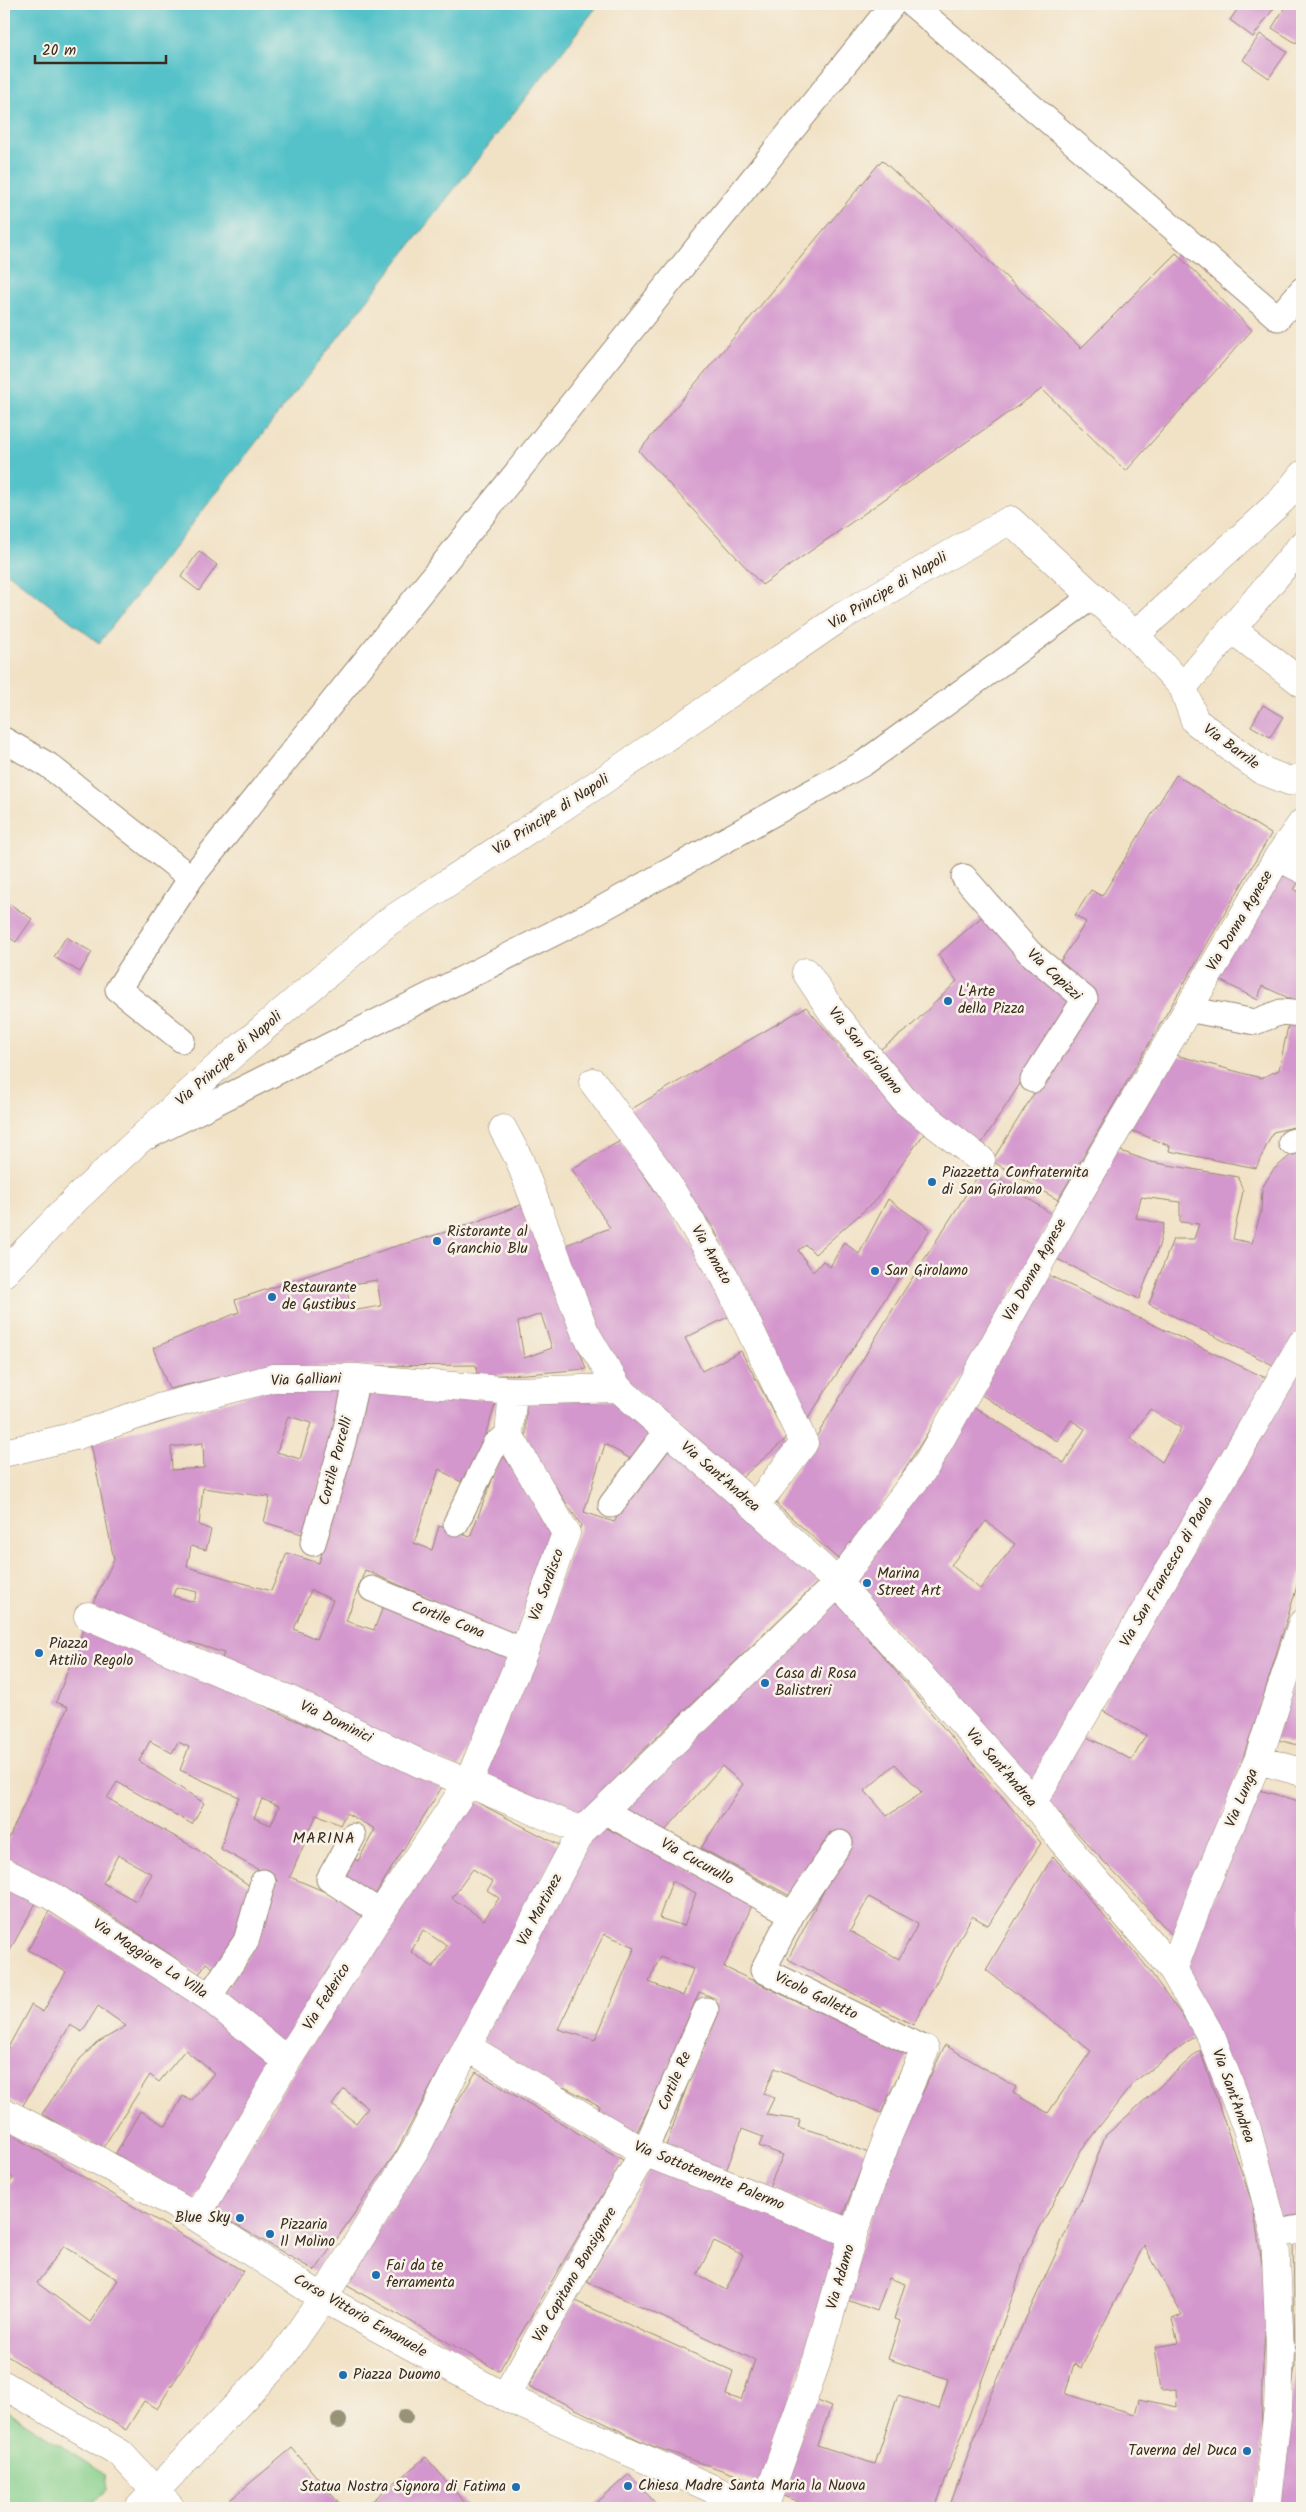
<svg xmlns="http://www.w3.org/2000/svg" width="1306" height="2512" font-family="Kalam,sans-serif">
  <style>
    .green { fill: #85cf8b; stroke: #607c54 }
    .water { fill: #54c2c9; stroke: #487674 }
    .building { fill: #d497cd; fill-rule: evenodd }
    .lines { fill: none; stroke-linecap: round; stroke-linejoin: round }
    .service-casing { stroke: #968672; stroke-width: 27 }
    .pedestrian-casing { stroke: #968672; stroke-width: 29 }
    .minor-casing { stroke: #968672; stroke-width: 29 }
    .service { stroke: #fff; stroke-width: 25 }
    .pedestrian { stroke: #fff; stroke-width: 28 }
    .minor { stroke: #fff; stroke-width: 28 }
    .tree { fill: #979378 }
    .poi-dot { fill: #1f6fb2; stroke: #f7f3e8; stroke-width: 2 }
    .labels { text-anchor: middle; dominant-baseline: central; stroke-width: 5; stroke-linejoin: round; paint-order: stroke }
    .street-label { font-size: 15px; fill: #3b2a1e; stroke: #f7f3e8 }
    .poi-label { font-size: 15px; fill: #3b2a1e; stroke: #f7f3e8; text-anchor: start }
    .neighbourhood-label { font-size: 16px; letter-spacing: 1px; fill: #3b2a1e; stroke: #f7f3e8 }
  </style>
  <rect width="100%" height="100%" fill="#f7f3e8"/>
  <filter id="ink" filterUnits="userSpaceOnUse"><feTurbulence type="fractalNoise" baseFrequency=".02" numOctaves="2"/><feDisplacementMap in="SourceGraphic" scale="10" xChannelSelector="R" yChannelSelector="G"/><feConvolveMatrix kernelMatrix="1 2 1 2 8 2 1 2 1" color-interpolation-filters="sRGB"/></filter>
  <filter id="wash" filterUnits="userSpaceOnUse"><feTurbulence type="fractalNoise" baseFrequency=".0096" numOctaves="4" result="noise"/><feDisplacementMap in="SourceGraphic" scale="20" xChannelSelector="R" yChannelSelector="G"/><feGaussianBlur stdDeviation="1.12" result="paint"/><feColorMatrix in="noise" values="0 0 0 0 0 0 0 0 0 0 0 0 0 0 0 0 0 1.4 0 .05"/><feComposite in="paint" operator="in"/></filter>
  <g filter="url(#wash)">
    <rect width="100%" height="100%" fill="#f1e2c6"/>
    <path class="green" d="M4 2409 105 2474 107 2490 87 2508H4Z"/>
    <path class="water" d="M4 4H599L99 643 4 570Z"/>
    <g id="blocks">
      <path class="building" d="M1241 4H1277L1253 37 1230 20Z
        M1287 4H1302V33L1296 43 1272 28Z
        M1260 34 1287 52 1269 78 1243 60Z
        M882 160 1081 348 1176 253 1252 330 1126 471 1042 389 762 585 639 451Z
        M199 551 217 565 199 591 181 577Z
        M1263 705 1283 717 1270 737 1251 726Z
        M1176 775 1271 834 1058 1200 992 1161 1096 994 1056 968 1086 922 1075 915 1091 890 1102 896Z
        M1281 868 1301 878 1294 890 1302 892V1004L1262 986 1258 1000 1212 976Z
        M4 900 32 919 16 942 4 934Z
        M985 914 1072 1003 978 1149 911 1094 878 1051 909 1028 957 981 938 955Z
        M66 937 92 952 80 972 54 957Z
        M806 1007 845 1053 926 1131 876 1200 815 1254 806 1245 798 1250 813 1272 823 1261 830 1267 844 1242 859 1254 888 1199 930 1229 807 1420 786 1382 713 1227 628 1111Z
        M1289 1021 1302 1024V1125L1273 1132 1256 1168 1169 1151 1170 1146 1128 1129 1168 1053 1261 1078 1279 1070Z
        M620 1141 660 1198 703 1264 730 1316 685 1338 702 1371 741 1351 787 1438 739 1480 620 1375 558 1248 610 1228 572 1169Z
        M1115 1149 1151 1162 1238 1177 1243 1191 1233 1239 1252 1243 1261 1212 1262 1188 1273 1170 1298 1149 1302 1151V1324L1277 1367 1149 1304 1173 1239H1194L1199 1224 1180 1222V1202L1141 1197 1136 1218 1164 1224 1159 1246 1139 1299 1053 1257Z
        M983 1168 1053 1215 986 1341 890 1492 838 1559 776 1504 902 1294Z
        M526 1203 586 1369 527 1374 477 1376 476 1365 264 1367 169 1389 153 1348 239 1312 235 1300 393 1247 460 1228ZM377 1280 381 1306 351 1311 346 1285ZM541 1314 552 1348 524 1358 518 1322Z
        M1046 1274 1268 1379 1032 1780 851 1581 971 1405 1064 1463 1085 1429 1071 1420 1057 1441 978 1393ZM1150 1409 1181 1428 1162 1462 1130 1438ZM986 1521 1015 1544 980 1589 951 1565Z
        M1302 1358V1570L1257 1717 1228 1802 1173 1936 1044 1797 1085 1736 1132 1760 1146 1735 1101 1710Z
        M348 1387 305 1535 264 1522 270 1497 203 1488 199 1525 211 1530 206 1550 191 1546 187 1567 271 1591 287 1553 319 1563 345 1476 363 1388 497 1400 479 1453 461 1482 439 1469 414 1543 432 1550 439 1526 470 1537 502 1454 554 1525 513 1640 429 1598 365 1570 346 1621 374 1630 384 1604 509 1658 459 1768 220 1664 224 1653 190 1642 186 1652 91 1607 114 1560 91 1444 272 1388ZM288 1416 311 1423 300 1459 277 1452ZM203 1443 204 1468 172 1470 171 1447ZM176 1587 197 1592 194 1602 173 1596ZM311 1590 333 1600 316 1639 294 1629Z
        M526 1396 617 1401 654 1434 634 1461 605 1444 584 1512 614 1522 664 1443 819 1581 632 1761 579 1819 482 1778 531 1664 581 1525 526 1442Z
        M833 1597 1041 1843 988 1925 972 1916 913 2025 788 1959 849 1843 830 1832 792 1897 701 1848 743 1784 722 1766 665 1831 618 1807ZM895 1764 922 1793 887 1816 865 1791ZM869 1897 918 1924 899 1959 850 1931Z
        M85 1624 442 1787 373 1898 337 1876 348 1856 358 1861 375 1829 346 1813 340 1825 317 1814 290 1877 340 1898 366 1913 281 2046 223 1993 259 1940 251 1935 277 1880 221 1849 230 1816 239 1797 180 1770 189 1747 178 1742 172 1753 150 1741 139 1761 204 1803 192 1824 117 1782 107 1798 195 1848 250 1886 235 1940 218 1971 206 1963 199 1974 93 1903 4 1857V1849L68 1707 56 1702ZM262 1799 279 1806 271 1825 254 1818ZM118 1855 152 1874 136 1901 103 1883Z
        M1302 1662V1746L1274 1739Z
        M1256 1789 1302 1802V2214L1281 2218 1186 1966Z
        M467 1797 559 1845 396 2152 315 2271 212 2211 300 2061ZM473 1869 493 1882 487 1890 499 1898 484 1920 452 1898ZM423 1930 447 1946 433 1967 411 1952ZM344 2089 368 2108 356 2123 332 2105Z
        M598 1824 754 1901 724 1967 908 2054 881 2113 775 2068 764 2094 774 2098 766 2115 800 2120 798 2127 826 2135 868 2153 841 2218 769 2187 783 2155 759 2146 763 2137 742 2129 726 2171 665 2149 717 1999 699 1992 666 2074 636 2133 598 2113 600 2106 564 2087 561 2092 482 2040ZM672 1881 696 1893 684 1926 659 1918ZM604 1934 635 1947 595 2040 558 2029ZM660 1957 693 1969 683 1996 649 1982Z
        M1053 1856 1143 1962 1196 2035 1134 2082 1081 2150 1025 2256 1015 2290 935 2508H815L778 2494 814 2400 831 2407 817 2445 875 2464 898 2395 939 2409 948 2379 888 2359 900 2321 894 2319 905 2284 889 2278 877 2311 847 2300 857 2256 898 2144 945 2045 1016 2087 1013 2093 1048 2113 1091 2051 986 1970Z
        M4 1889 12 1890 37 1901 4 1961Z
        M49 1911 204 2007 273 2062 194 2201 116 2154 140 2111 166 2126 183 2096 191 2101 214 2073 185 2050 159 2082 150 2075 102 2149 42 2114 80 2059 97 2043 126 2026 98 2006 82 2032 70 2025 22 2107 4 2096V2055L31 2005 43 2012 66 1972 28 1950Z
        M1200 2050 1253 2206 1267 2297 1262 2381 1261 2474 1250 2508H949L988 2400 1084 2193 1105 2136ZM1144 2245 1182 2315 1172 2319 1178 2343 1155 2347 1161 2390 1176 2389 1177 2407 1139 2399 1135 2414 1065 2394 1074 2364 1081 2368Z
        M476 2072 623 2160 499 2371 344 2284Z
        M4 2130 243 2271 157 2409 144 2401 126 2430 4 2354V2192L13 2178 4 2172ZM64 2246 118 2280 90 2322 37 2283Z
        M652 2166 842 2242 762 2484 647 2444 529 2386 575 2301 733 2371 726 2395 741 2400 755 2360 587 2282ZM714 2241 743 2255 726 2290 697 2275Z
        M1302 2242V2508H1276L1295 2366 1293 2243Z
        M292 2448 343 2508H236L230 2500Z
        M426 2457 469 2508H364L383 2492Z
        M629 2474 660 2508H591L602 2498Z"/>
    </g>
  </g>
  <g filter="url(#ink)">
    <use href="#blocks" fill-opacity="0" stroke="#968672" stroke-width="1"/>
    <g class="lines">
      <defs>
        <path id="service" d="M912 4 1278 318 1302 290
          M4 740 48 765 191 878
          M964 877 1029 952 1085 999 1033 1080
          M1187 1009 1255 1022 1281 1012 1302 1014
          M182 1040 118 989 191 878 893 4
          M149 1136 594 913 864 763 1093 596
          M1291 1142 1302 1139
          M611 1505 667 1431
          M456 1523 495 1444 509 1435
          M313 1543 343 1442 357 1378
          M372 1589 524 1651
          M602 1810 792 1914
          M353 1836 329 1879 381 1913
          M840 1843 792 1914 763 1970 925 2049
          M209 1997 246 1941 263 1882
          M644 2152 706 2010"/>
        <path id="pedestrian" d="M806 972 833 1013 905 1101 981 1160
          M88 1616 254 1687 288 1699 419 1763 468 1783
          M764 2508 817 2360 853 2234"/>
        <path id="minor" d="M1233 630 1302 683
          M1135 635 1282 500 1302 475
          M1183 687 1302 545
          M1278 857 1302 869
          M593 1082 664 1178 725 1277 804 1443 755 1507
          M503 1129 519 1159 585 1332 618 1388 755 1507 838 1583 1033 1802 1058 1836 1173 1970 1211 2036 1247 2129 1275 2234 1280 2350 1278 2408 1266 2508
          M4 1273 77 1198 213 1071 388 922 602 781 841 617 1010 520 1135 635 1183 687 1195 721 1261 770 1289 781 1302 777
          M4 1453 75 1436 158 1408 273 1378H357L513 1391 618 1388
          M1258 1760 1302 1772
          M468 1783 582 1831
          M1033 1802 1302 1343
          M4 1872 52 1896 209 1997 287 2061
          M1173 1970 1202 1893 1258 1760 1302 1624
          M467 2047 644 2152 853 2234 888 2136 925 2049
          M4 2112 101 2162 196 2217 323 2298 505 2397 756 2508
          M196 2217 287 2061 381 1913 468 1783 524 1651 566 1533 509 1435 513 1391
          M1275 2234 1302 2229
          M4 2385 120 2453 171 2508
          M505 2397 644 2152
          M139 2508 281 2359 323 2298 418 2145 467 2047 582 1831 838 1583 925 1467 1067 1214 1278 857 1302 823"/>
      </defs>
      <use href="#service" class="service-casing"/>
      <use href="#pedestrian" class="pedestrian-casing"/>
      <use href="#minor" class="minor-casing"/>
      <use href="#service" class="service"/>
      <use href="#pedestrian" class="pedestrian"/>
      <use href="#minor" class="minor"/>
    </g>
    <g class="tree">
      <circle cx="405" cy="2417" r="8"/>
      <circle cx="339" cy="2421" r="8"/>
    </g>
  </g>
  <g class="poi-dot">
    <circle cx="948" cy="1001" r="5"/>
    <circle cx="932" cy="1182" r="5"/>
    <circle cx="437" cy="1241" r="5"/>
    <circle cx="875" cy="1271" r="5"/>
    <circle cx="272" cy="1297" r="5"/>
    <circle cx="867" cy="1583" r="5"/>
    <circle cx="39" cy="1653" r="5"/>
    <circle cx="765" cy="1683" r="5"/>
    <circle cx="240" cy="2218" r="5"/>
    <circle cx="270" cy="2234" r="5"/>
    <circle cx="376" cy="2275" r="5"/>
    <circle cx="343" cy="2375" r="5"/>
    <circle cx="1247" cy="2451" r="5"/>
    <circle cx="628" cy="2486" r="5"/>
    <circle cx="516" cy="2487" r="5"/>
  </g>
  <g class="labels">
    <g class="street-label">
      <text transform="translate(888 591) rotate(-31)">Via Principe di Napoli</text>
      <text transform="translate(1231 747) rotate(36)">Via Barrile</text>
      <text transform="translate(551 815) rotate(-33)">Via Principe di Napoli</text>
      <text transform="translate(1240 921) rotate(-59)">Via Donna Agnese</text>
      <text transform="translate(1054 975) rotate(43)">Via Capizzi</text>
      <text transform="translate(865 1051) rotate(51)">Via San Girolamo</text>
      <text transform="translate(229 1059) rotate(-41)">Via Principe di Napoli</text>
      <text transform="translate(711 1255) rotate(60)">Via Amato</text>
      <text transform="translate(1035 1270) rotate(-61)">Via Donna Agnese</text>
      <text transform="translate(306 1380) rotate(-2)">Via Galliani</text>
      <text transform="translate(336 1461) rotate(-75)">Cortile Porcelli</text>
      <text transform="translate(720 1477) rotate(41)">Via Sant'Andrea</text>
      <text transform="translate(1167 1572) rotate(-60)">Via San Francesco di Paola</text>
      <text transform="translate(547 1585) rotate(-70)">Via Sardisco</text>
      <text transform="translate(448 1620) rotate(22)">Cortile Cona</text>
      <text transform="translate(336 1722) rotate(26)">Via Dominici</text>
      <text transform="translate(1001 1768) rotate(49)">Via Sant'Andrea</text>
      <text transform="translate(1242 1798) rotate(-67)">Via Lunga</text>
      <text transform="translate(697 1862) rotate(29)">Via Cucurullo</text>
      <text transform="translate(540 1910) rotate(-62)">Via Martinez</text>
      <text transform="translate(150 1959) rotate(33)">Via Maggiore La Villa</text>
      <text transform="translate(816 1996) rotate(26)">Vicolo Galletto</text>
      <text transform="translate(327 1997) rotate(-58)">Via Federico</text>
      <text transform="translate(675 2081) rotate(-67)">Cortile Re</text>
      <text transform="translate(1233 2096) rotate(70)">Via Sant'Andrea</text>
      <text transform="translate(709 2176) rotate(22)">Via Sottotenente Palermo</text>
      <text transform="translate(575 2275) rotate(-60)">Via Capitano Bonsignore</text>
      <text transform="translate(841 2277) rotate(-74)">Via Adamo</text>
      <text transform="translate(360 2316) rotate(30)">Corso Vittorio Emanuele</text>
    </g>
    <g class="poi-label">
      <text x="958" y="992">L'Arte<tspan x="958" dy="17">della Pizza</tspan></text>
      <text x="942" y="1173">Piazzetta Confraternita<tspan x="942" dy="17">di San Girolamo</tspan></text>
      <text x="447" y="1232">Ristorante al<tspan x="447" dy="17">Granchio Blu</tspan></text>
      <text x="885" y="1271">San Girolamo</text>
      <text x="282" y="1288">Restaurante<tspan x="282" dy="17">de Gustibus</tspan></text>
      <text x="877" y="1574">Marina<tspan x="877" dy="17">Street Art</tspan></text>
      <text x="49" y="1644">Piazza<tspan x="49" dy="17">Attilio Regolo</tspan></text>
      <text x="775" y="1674">Casa di Rosa<tspan x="775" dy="17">Balistreri</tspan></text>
      <text x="230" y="2218" text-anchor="end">Blue Sky</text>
      <text x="280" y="2225">Pizzaria<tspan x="280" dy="17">Il Molino</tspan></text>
      <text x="386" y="2266">Fai da te<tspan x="386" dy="17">ferramenta</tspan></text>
      <text x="353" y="2375">Piazza Duomo</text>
      <text x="1237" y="2451" text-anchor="end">Taverna del Duca</text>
      <text x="638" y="2486">Chiesa Madre Santa Maria la Nuova</text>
      <text x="506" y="2487" text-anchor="end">Statua Nostra Signora di Fatima</text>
    </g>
    <g class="neighbourhood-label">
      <text x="324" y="1838">MARINA</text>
    </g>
  </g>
  <rect width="1306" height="2512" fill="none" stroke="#f7f3e8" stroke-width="20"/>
  <path d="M35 55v8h131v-8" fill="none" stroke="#3b2a1e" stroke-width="2.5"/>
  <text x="42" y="55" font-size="15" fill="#3b2a1e" stroke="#f7f3e8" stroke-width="4" paint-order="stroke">20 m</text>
</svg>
